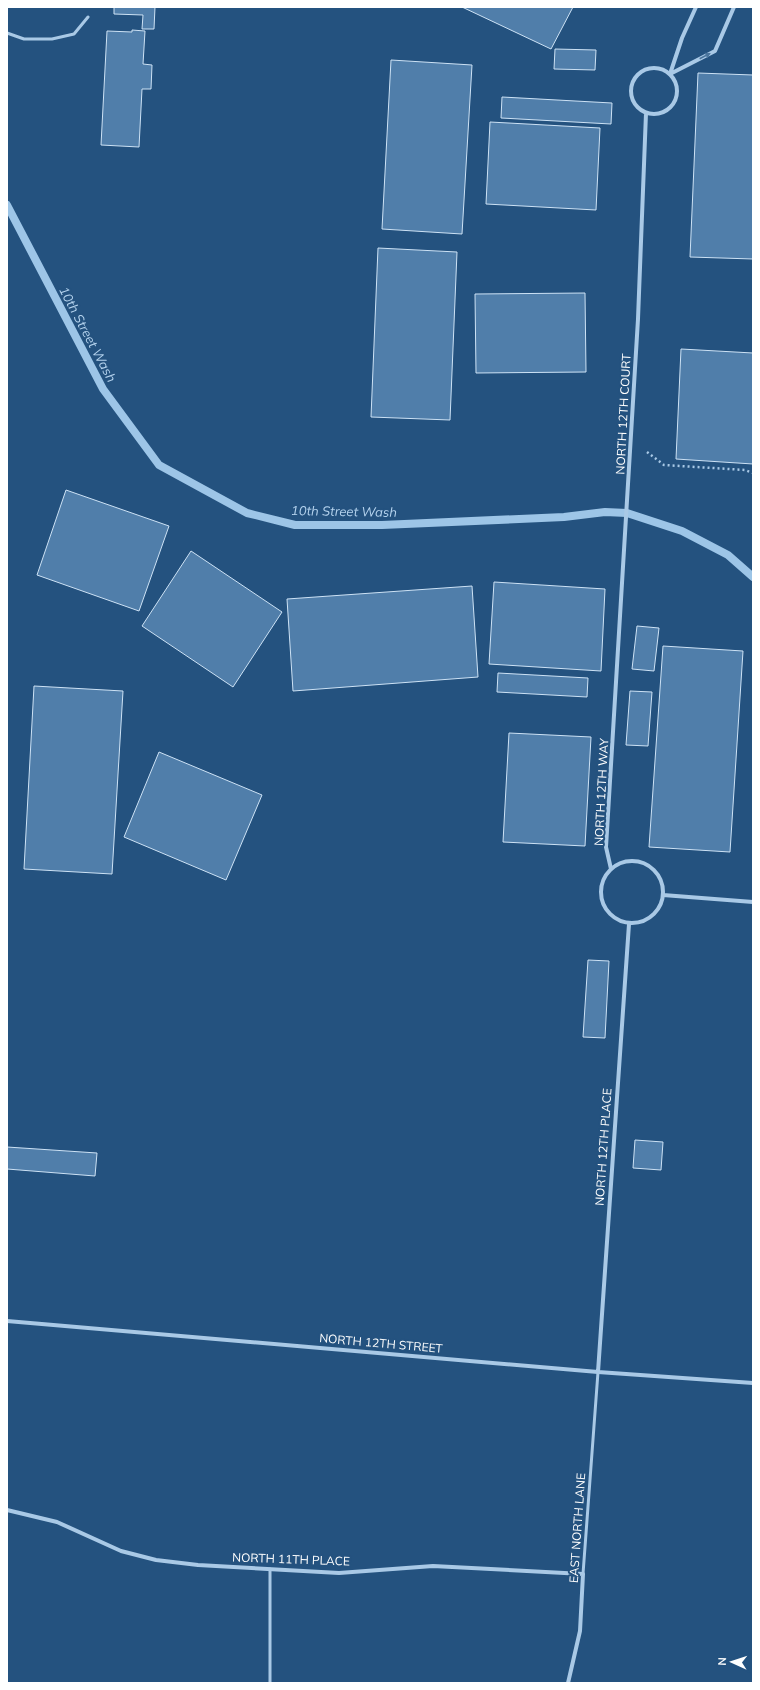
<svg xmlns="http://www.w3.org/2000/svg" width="760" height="1690" font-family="Mulish,sans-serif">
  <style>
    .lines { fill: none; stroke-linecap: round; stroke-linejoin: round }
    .stream { stroke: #9dc5e7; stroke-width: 8 }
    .building { fill: #507eaa; stroke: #cde2f5 }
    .path { stroke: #a9c9e6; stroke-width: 2.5; stroke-dasharray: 2 3; stroke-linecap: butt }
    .lane { stroke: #a9c9e6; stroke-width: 3 }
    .street { stroke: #a9c9e6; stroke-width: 4 }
    .oneway { fill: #4c769e }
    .labels { text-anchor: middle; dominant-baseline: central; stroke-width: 4; stroke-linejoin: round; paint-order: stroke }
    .street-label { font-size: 12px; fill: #fff; stroke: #24527f }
    .water-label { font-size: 13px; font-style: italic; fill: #b5d3ee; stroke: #24527f }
  </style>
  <rect width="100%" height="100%" fill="#24527f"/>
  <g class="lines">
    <path class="stream" d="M7 205 103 389 159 465 247 513 295 525H382L564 517 605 512 627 513 682 531 728 555 753 577"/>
  </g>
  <path class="building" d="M114 7H155L154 29H142L143 15 114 14Z
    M462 7H573L551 49Z
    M132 30 145 31 143 64 152 65 151 89H142L139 147 101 145 107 31 132 32Z
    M555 49 596 50 595 70 554 69Z
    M391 60 472 65 462 234 382 229Z
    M698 73 753 75V259L690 257Z
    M502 97 612 103 611 124 501 118Z
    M490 122 600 128 596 210 486 204Z
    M378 248 457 252 450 420 371 417Z
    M585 293 586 372 476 373 475 294Z
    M681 349 753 353V464L676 459Z
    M66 490 169 526 139 611 37 575Z
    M191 551 282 612 233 687 142 626Z
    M494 582 605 589 601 671 489 664Z
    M472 586 478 677 293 691 287 599Z
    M637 626 659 628 654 671 632 669Z
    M663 646 743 651 730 852 649 847Z
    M498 673 588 678 587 697 497 692Z
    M34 686 123 691 112 874 24 869Z
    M630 691 652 692 648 746 626 745Z
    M509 733 591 737 585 846 503 842Z
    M159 752 262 795 226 880 124 837Z
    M588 960 609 961 605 1038 583 1037Z
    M635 1140 663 1142 661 1170 633 1168Z
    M7 1147 97 1153 95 1176 7 1169Z"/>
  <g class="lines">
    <path class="path" d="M647 452 664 465 745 470 753 473"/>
    <path class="lane" d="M7 33 24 39H52L74 34 88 17
      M583 1574 598 1372
      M270 1683V1569"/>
    <path class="street" d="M631 91a23 23 0 1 1 46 0a23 23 0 1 1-46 0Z
      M670 74 715 51 734 7
      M670 74 682 38 696 7
      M601 892a31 31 0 1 1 62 0a31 31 0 1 1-62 0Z
      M611 869 606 847 638 319 646 113
      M663 895 753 902
      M7 1321 598 1372 753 1383
      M598 1372 629 924
      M7 1510 57 1522 121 1551 156 1560 198 1565 339 1573 433 1566 583 1574 580 1631 568 1683"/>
  </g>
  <defs><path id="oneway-solid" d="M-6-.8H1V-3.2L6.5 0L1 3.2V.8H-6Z"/></defs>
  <use class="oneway" href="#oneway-solid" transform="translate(705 56) rotate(-27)"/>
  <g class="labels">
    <g class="street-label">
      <text transform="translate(623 414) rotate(-87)">NORTH 12TH COURT</text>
      <text transform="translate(601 792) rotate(-87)">NORTH 12TH WAY</text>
      <text transform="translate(603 1147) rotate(-86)">NORTH 12TH PLACE</text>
      <text transform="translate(381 1343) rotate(5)">NORTH 12TH STREET</text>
      <text transform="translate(577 1528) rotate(-86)">EAST NORTH LANE</text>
      <text transform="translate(291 1559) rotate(2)">NORTH 11TH PLACE</text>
    </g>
    <g class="water-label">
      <text transform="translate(88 334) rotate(62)">10th Street Wash</text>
      <text transform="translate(344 511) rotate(1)">10th Street Wash</text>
    </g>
  </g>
  <rect width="760" height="1690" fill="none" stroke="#ffffff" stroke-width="16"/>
  <g transform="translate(732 1662) rotate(273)" stroke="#24527f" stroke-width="3" paint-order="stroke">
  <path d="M0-3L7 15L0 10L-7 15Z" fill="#ffffff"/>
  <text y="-6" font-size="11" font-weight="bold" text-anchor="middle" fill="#ffffff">N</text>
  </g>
</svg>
